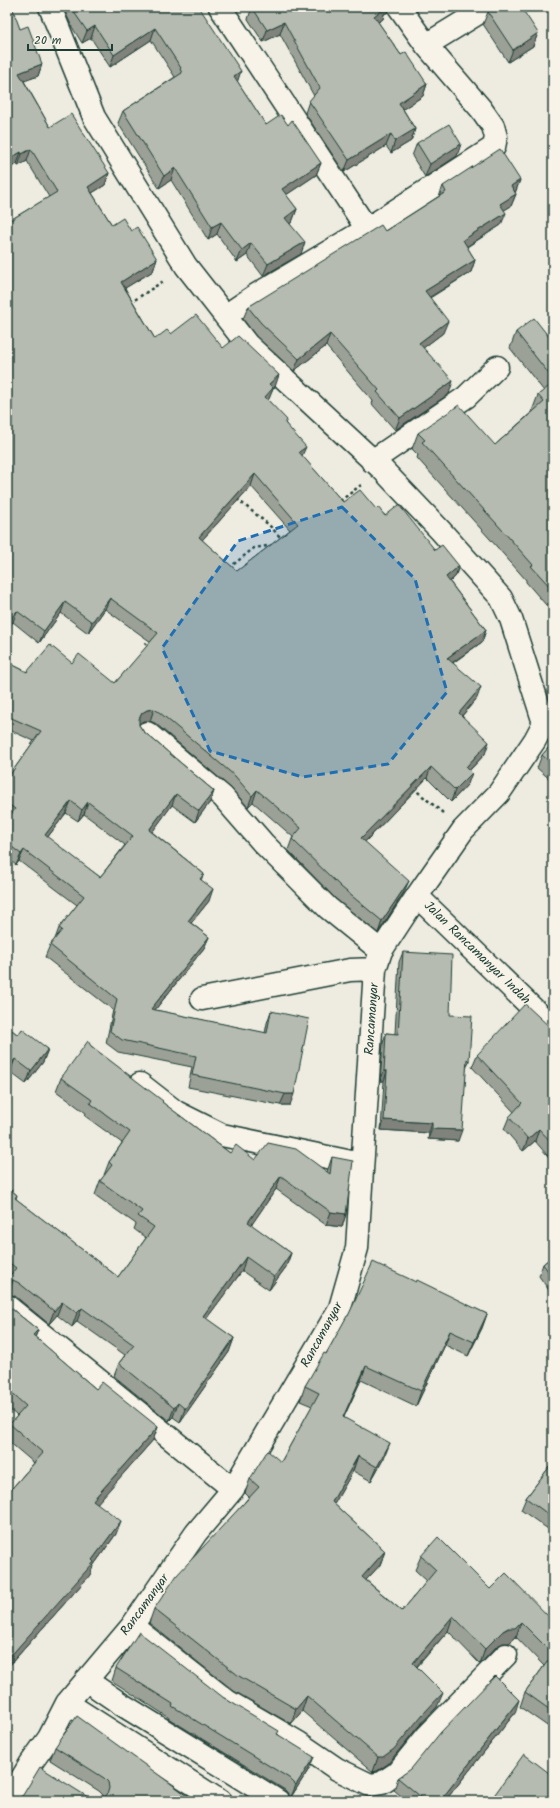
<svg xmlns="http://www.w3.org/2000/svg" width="560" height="1808" font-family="Kalam,sans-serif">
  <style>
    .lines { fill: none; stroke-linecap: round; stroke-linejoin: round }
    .minor-casing { stroke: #1f3d34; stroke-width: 25 }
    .path { stroke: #1f3d34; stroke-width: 2.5; stroke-dasharray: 3 3; stroke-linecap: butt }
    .minor { stroke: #f7f3e8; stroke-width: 22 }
    .wall { fill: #9ca197; stroke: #1f3d34; fill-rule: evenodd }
    .shaded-wall { fill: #7f837b; stroke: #1f3d34 }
    .building { fill: #b5bbb0; stroke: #1f3d34; fill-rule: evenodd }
    .marked { fill: #1f6fb2; fill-opacity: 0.2; stroke: #1f6fb2; stroke-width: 3; stroke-dasharray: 8 5; stroke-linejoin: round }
    .labels { text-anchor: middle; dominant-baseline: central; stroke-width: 3.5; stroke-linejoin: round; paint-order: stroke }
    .street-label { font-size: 13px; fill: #1f3d34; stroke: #f7f3e8 }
  </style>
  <rect width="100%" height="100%" fill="#eeece1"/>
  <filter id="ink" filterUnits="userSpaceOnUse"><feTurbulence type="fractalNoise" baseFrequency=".025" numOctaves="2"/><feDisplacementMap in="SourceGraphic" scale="8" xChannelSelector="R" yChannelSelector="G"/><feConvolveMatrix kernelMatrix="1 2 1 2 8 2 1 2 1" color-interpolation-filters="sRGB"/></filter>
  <g filter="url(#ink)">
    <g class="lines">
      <defs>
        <path id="minor" d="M50 7 94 117 186 266 247 344 382 469 440 530 501 598 511 619 544 723
          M220 7 367 229
          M426 45 488 7
          M225 316 256 295 367 229 494 147 496 137 493 126 481 109 426 45 399 7
          M372 461 466 397 497 367
          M147 733 223 797 263 843 328 908 381 951
          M417 896 553 1028
          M202 999 350 970 375 969
          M140 1084 176 1112 222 1135 361 1164
          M7 1306 233 1489
          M132 1626 227 1701 299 1743 337 1769 370 1785 382 1783 397 1773 427 1736 506 1655
          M86 1680 121 1704 278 1801
          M67 1703 220 1801
          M8 1801 31 1763 49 1738 67 1703 132 1626 196 1533 233 1489 340 1308 357 1248 375 969 381 951 417 896 463 830 499 793 535 740 544 723 553 719"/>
      </defs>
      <use href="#minor" class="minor-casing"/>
      <path class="path" d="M130 303 165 280
        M237 499 269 525 282 539
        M340 501 361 485
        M229 568 254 548 273 545
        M145 645 149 639
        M413 788 443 813"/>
      <use href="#minor" class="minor"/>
    </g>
    <path class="wall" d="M7 7 20 29 42 64 38 76 24 81 50 127 109 173 105 185 92 193 112 225 131 231 157 259 153 271 125 288 155 339 171 334 223 348 275 387 273 389 268 400 286 424 302 456 343 502 376 509 459 566 455 577 450 582 486 630 482 642 453 663 477 698 462 716 485 754 470 770 468 784 451 802 427 778 365 842 404 892 378 933 336 899 288 850 292 839 293 837 253 802 248 807 231 788 155 723 150 721H143L139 724V725L143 731 214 791 210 802 195 822 172 805 152 832 204 874 201 880 209 901 191 923 209 937 204 948 155 1010 265 1033 267 1023 271 1011 290 1105H280L188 1087 192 1067 118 1052 106 1043 113 1010 45 957 50 945 55 939 59 928 77 905 19 861 16 865 7 858V820L8 818 7 817V779L34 741 7 729V662L27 672 72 663 115 683 151 642 105 609 88 633 61 613 39 643 13 622 7 629V222L49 197 27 161 18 166 17 164 7 169ZM251 486 290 530 237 571 202 540ZM66 813 78 821 84 814 125 845 100 877 47 838Z
      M63 7H199L237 81 266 125H288L321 163 316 175 286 195 297 209 292 222 290 223 301 254 263 276 247 255 237 262 217 234 208 240 171 180 159 188 118 123 123 111 175 77 151 40 110 67 91 38 82 43 72 27Z
      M252 7 388 12 384 14 383 19 378 22 401 55 427 84 423 96 403 109 415 129 411 141 391 153 386 146 344 172 305 113 309 101 314 96 280 34 263 42 248 19Z
      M488 12 538 33 533 46 508 62 483 24Z
      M417 143 457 156 425 177 412 156Z
      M520 180 515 193 516 194 511 206 504 210 501 225 467 247 475 260 471 272 430 298 443 333 423 348 449 394 395 430 372 404 373 401 326 346 294 371 256 336 243 319 248 307 385 231 439 197 443 186Z
      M516 332 553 342V613L526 582V580L490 539 417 458 418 455 412 449 418 433 495 445 533 411H532L538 395 544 391 510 348Z
      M553 743V782L537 768 542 755Z
      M403 952 450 1015 469 1061 466 1069 458 1141 428 1139 429 1133 381 1130 384 1081H380L383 1043 386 1033 395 1034 399 962Z
      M7 1026 18 1035 48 1049 43 1062 26 1084 10 1072 7 1076Z
      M553 1030V1162L535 1141 523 1151 504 1129 509 1117 514 1112 472 1067 477 1055Z
      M91 1046 163 1103 230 1153 255 1160 327 1172 332 1157 346 1214 342 1227 326 1225 276 1189 251 1225 291 1253 286 1267 269 1290 242 1271 206 1319 234 1338 229 1352 180 1422 173 1417 169 1421 114 1376 119 1363 125 1355 77 1321 72 1327 57 1315 49 1324 15 1296 9 1294H7L8 1278H7V1187L17 1195 16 1199 118 1277 146 1238 134 1229 136 1224 95 1195 100 1181 105 1175H104L109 1162 122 1143 85 1116 86 1113 56 1091 61 1078Z
      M553 1256V1296L539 1276 543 1264Z
      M416 1282 487 1314 482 1328 468 1356 445 1345 416 1406 361 1380 344 1417 384 1458 371 1481 353 1471 334 1504 385 1551 380 1565 366 1580 402 1611 427 1581 415 1570 421 1556 490 1589 553 1621V1730L520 1707 525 1692 544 1666 516 1637 509 1643H503L497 1646 480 1664 448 1631 417 1667 437 1707 417 1728 388 1764 377 1771 373 1772 302 1711 291 1724 234 1691 149 1623 154 1609 249 1497 245 1493 250 1479 281 1462 312 1406 300 1401 305 1386 326 1354 348 1316Z
      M7 1305 38 1330 35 1337 96 1389 158 1427 153 1440 97 1503 116 1534 93 1566 90 1575 7 1668V1494L34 1463 7 1440V1431L10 1424 17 1416 7 1407Z
      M553 1462V1522L548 1529 521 1510 526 1498Z
      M116 1668 224 1698 278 1734 309 1769 291 1797 285 1790 168 1718V1717L112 1681Z
      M515 1713 445 1801H407L394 1790 398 1778Z
      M55 1747 195 1801H10L91 1799 96 1800 102 1799 104 1798 103 1795 99 1791 50 1760Z"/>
    <path class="shaded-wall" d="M384 7H390L388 12 384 14 383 19 370 28 374 16Z
      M284 22 280 34 263 42 267 30Z
      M95 26 91 38 82 43 87 31Z
      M155 28 151 40 110 67 114 55Z
      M538 33 533 46 508 62 513 50Z
      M42 64 38 76 15 84 19 73Z
      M241 71 237 83 234 76Z
      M427 84 423 96 394 115 399 103Z
      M415 129 411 141 391 153 395 141Z
      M391 134 386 146 344 172 349 160Z
      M461 144 457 156 425 177 430 164Z
      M31 149 27 161 18 166 22 154Z
      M21 152 17 164 7 169V160Z
      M321 163 316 175 277 201 282 189Z
      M175 168 171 180 159 188 164 176Z
      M109 173 105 185 84 198 88 187Z
      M520 180 515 193 511 186Z
      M516 194 511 206 495 216 500 204Z
      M297 209 292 222 281 230 285 218Z
      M506 213 501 225 458 252 463 240Z
      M221 222 217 234 208 240 212 227Z
      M305 242 301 254 263 276 268 264Z
      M251 243 247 255 237 262 242 250Z
      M157 259 153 271 117 293 121 282Z
      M475 260 471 272 420 303 425 291Z
      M448 321 443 333 414 355 419 343Z
      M330 334 326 346 294 371 299 359Z
      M279 375 275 387 273 389 269 399 260 408 269 384Z
      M453 381 449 394 395 430 400 418Z
      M306 447 301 458 299 452Z
      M255 474 251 486 195 548 199 537Z
      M459 566 455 577 442 588 446 577Z
      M110 598 105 609 88 633 92 622Z
      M65 602 61 613 39 643 44 631Z
      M17 611 13 622 7 629V623Z
      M486 630 482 642 443 669 447 658Z
      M481 687 477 698 455 724 459 713Z
      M154 709 150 721H143L138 725 139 719 142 713 147 710Z
      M489 742 485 754 462 778 466 767Z
      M431 767 427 778 357 850 361 838Z
      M472 773 468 784 451 802 455 790Z
      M257 790 253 802 248 807 252 796Z
      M214 791 210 802 195 822 199 811Z
      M176 794 172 805 145 842 149 830Z
      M71 801 66 813 40 847 45 835Z
      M88 802 84 814 78 821 82 810Z
      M24 850 19 861 16 865 21 854Z
      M409 881 404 892 378 933 382 921Z
      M213 889 209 901 184 932 188 921Z
      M209 937 204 948 147 1020 151 1009Z
      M48 1049 43 1062 26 1084 31 1071Z
      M15 1059 10 1072 7 1076V1069Z
      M384 1071H387L384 1081H380Z
      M285 1094H294L290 1105H280Z
      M384 1120 432 1123 429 1133 381 1130Z
      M432 1129 462 1130 458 1141 428 1139Z
      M539 1129 535 1141 523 1151 528 1139Z
      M281 1176 276 1189 244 1236 248 1222Z
      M331 1212 346 1214 342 1227 326 1225Z
      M291 1253 286 1267 269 1290 274 1277Z
      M246 1257 242 1271 198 1330 203 1316Z
      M13 1280 9 1294H7V1281Z
      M62 1302 57 1315 49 1324 54 1311Z
      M82 1308 77 1321 72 1327 77 1313Z
      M487 1314 482 1328 468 1356 474 1342Z
      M38 1330 33 1343V1335Z
      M450 1331 445 1345 416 1406 421 1391Z
      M234 1338 229 1352 180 1422 185 1409Z
      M366 1366 361 1380 337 1431 343 1417Z
      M178 1403 173 1417 169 1421 174 1408Z
      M158 1427 153 1440 88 1514 93 1500Z
      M390 1443 384 1458 371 1481 377 1467Z
      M358 1456 353 1471 327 1517 332 1502Z
      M553 1516V1522L548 1529 552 1517Z
      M121 1521 116 1534 93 1566 90 1575 7 1668V1660L92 1560Z
      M385 1551 380 1565 356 1591 362 1577Z
      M453 1616 448 1631 407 1677 413 1663Z
      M521 1622 516 1637 509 1643H503L497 1646 480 1664 485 1649 503 1631Z
      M443 1693 437 1707 417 1728 388 1764 377 1771 373 1772 378 1757Z
      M307 1696 302 1711 291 1724 296 1709Z
      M519 1700 515 1713 445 1801H440Z
      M314 1757 309 1769 291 1797 296 1785Z"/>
    <path class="building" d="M7 7H12L20 29 28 26 42 64 19 73 50 127 71 114 109 173 88 187 112 225 123 218 131 231 137 227 157 259 121 282 155 339 167 330 171 334 196 315 223 348 238 336 279 375 269 384 273 388 265 397 287 420 285 423 306 447 299 452 343 502 360 490 376 509 378 507 385 516 399 505 435 550 442 545 459 566 446 577 486 630 447 658 481 687 459 713 489 742 466 767 472 773 455 790 431 767 361 838 409 881 382 921 341 887 292 839 301 828 257 790 252 796 235 776 159 712 154 709 147 710 142 713 139 719V725L143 731 214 791 199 811 176 794 149 830 204 874 200 879 213 889 188 921 209 937 151 1009 267 1033 271 1011 309 1019 294 1094H285L192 1075 196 1056 122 1040 110 1031 117 999 50 945 62 930 59 928 84 896 24 850 21 854 7 843V820L15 809 7 803V779L41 731 7 716V662L27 672 50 645 72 663 79 654 115 683 158 633 110 598 92 622 65 602 44 631 17 611 7 623V222L57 192 31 149 22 154 21 152 7 160ZM255 474 298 524 237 571 199 537ZM71 801 82 810 88 802 133 836 100 877 45 835Z
      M73 7H199L241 71 234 76 266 125 281 115 288 125 292 120 321 163 282 189 297 209 285 218 305 242 268 264 251 243 242 250 221 222 212 227 175 168 164 176 123 111 182 73 180 69 181 68 155 28 114 55 95 26 87 31 76 15Z
      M252 7H387L374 16 401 55 406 52 427 84 399 103 415 129 395 141 391 134 349 160 309 101 320 88 284 22 267 30Z
      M495 7H521L538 33 513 50 488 12Z
      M449 124 461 144 430 164 417 143Z
      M500 149 520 180 511 186 516 194 500 204 506 213 463 240 475 260 425 291 448 321 419 343 453 381 400 418 377 392 379 390 330 334 299 359 261 323 248 307 381 225 385 231 446 192 443 186Z
      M534 318 553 342V379L516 332Z
      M553 383V590L531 566 533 565 496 523 422 442 425 440 418 433 459 405 495 445 544 402 538 395Z
      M553 743V765L542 755Z
      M403 952 452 955 450 1015 472 1016 469 1061 467 1059 462 1130 432 1129V1123L384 1120 387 1071H384L386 1033 398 1034Z
      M525 1004 553 1030V1144L539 1129 528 1139 509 1117 522 1103 477 1055Z
      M7 1026 18 1035 22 1029 48 1049 31 1071 15 1059 7 1069Z
      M88 1041 91 1046 163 1101 162 1102 230 1153 236 1145 255 1160 268 1143 296 1149 330 1174 332 1157 353 1161 346 1214 331 1212 281 1176 248 1222 291 1253 274 1277 246 1257 203 1316 234 1338 185 1409 178 1403 174 1408 119 1363 134 1345 82 1308 77 1313 62 1302 54 1311 19 1283 13 1280 7 1281V1279L16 1268 7 1261V1187L17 1195 15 1198 118 1277 154 1227 138 1216 142 1211 100 1181 112 1165 109 1162 130 1132 90 1103 92 1100 61 1078Z
      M553 1256V1278L543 1264Z
      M373 1262 416 1282 417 1280 487 1314 474 1342 450 1331 421 1391 366 1366 343 1417 390 1443 377 1467 358 1456 332 1502 385 1551 362 1577 402 1611 436 1570 421 1556 438 1537 490 1589 506 1573 553 1621V1712L525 1692 553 1654 521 1622 515 1628H508L503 1631 485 1649 453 1616 413 1663 443 1693 423 1714 394 1749 383 1757H378L307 1696 296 1709 239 1676 154 1609 177 1575 259 1487 250 1479 266 1453 268 1451 281 1462 319 1393 305 1386 324 1353 326 1354 347 1316H348Z
      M7 1305 38 1330 33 1335 96 1389 102 1382 158 1427 93 1500 121 1521 92 1560 94 1562 7 1660V1494L43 1453 10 1424 26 1406 7 1389Z
      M553 1462V1516L552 1517 526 1498Z
      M139 1632 224 1698 279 1731 277 1734 314 1757 296 1785 289 1778 172 1706 173 1704 116 1668Z
      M495 1676 519 1700 440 1801H426L398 1778 411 1769 441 1732Z
      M77 1716 195 1801H10L11 1800 18 1799 23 1795 40 1767 91 1799 96 1800 102 1799 107 1795 109 1788 108 1782 104 1778 55 1747Z
      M524 1754 553 1776V1801H490Z"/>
  </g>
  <path class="marked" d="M342 507 415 579 447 692 388 764 303 777 210 751 162 648 238 541Z"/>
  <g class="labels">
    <g class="street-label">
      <text transform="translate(477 953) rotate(44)">Jalan Rancamanyar Indah</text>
      <text transform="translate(372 1019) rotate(-86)">Rancamanyar</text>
      <text transform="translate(322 1335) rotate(-61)">Rancamanyar</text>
      <text transform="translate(145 1605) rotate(-54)">Rancamanyar</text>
    </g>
  </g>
  <rect width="560" height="1808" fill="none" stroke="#f7f3e8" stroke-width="24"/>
  <rect x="12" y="12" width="536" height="1784" fill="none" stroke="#1f3d34" stroke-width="1.5" filter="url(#ink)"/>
  <path d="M28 44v6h84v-6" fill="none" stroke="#1f3d34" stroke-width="2"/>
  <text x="34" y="44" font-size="12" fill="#1f3d34" stroke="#f7f3e8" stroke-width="3" paint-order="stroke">20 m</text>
</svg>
